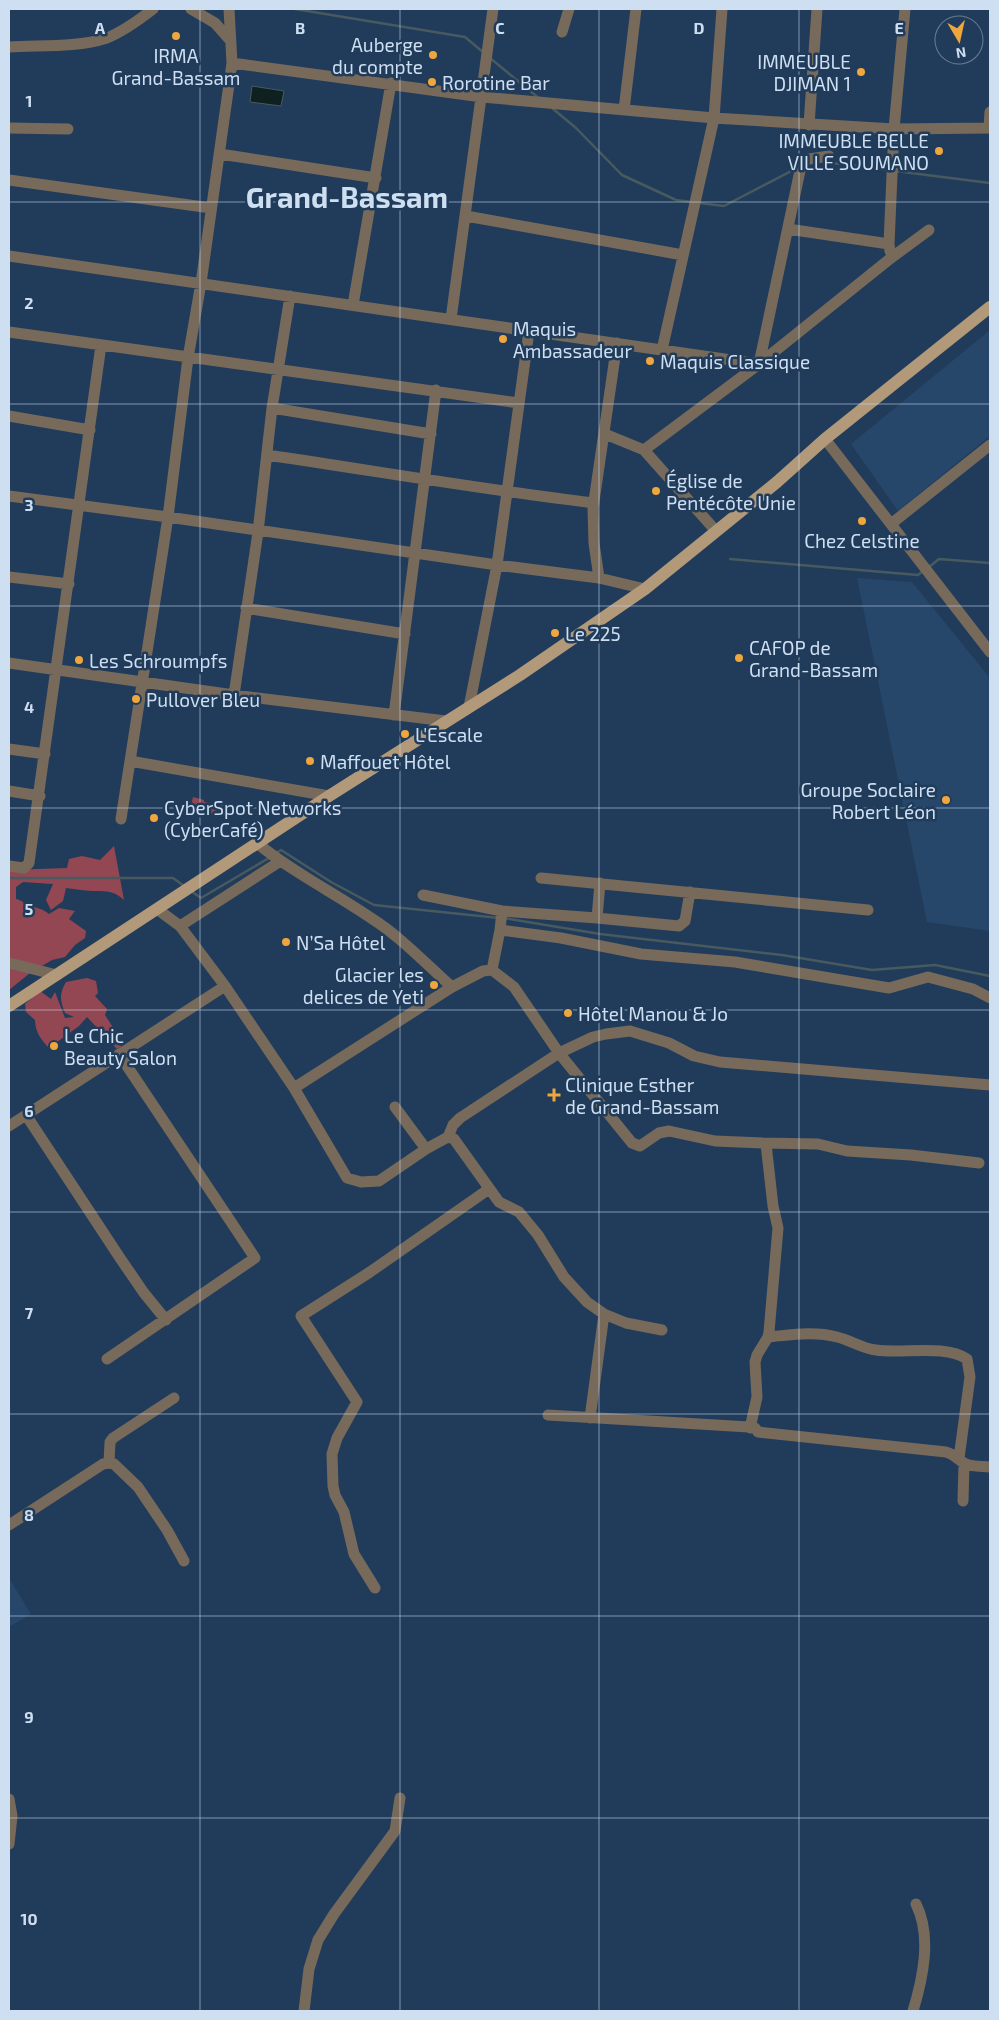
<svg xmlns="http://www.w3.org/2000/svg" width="999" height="2020" font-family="'Exo 2',sans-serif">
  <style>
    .built { fill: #26466a }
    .green { fill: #934752 }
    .water { fill: #0e2120; stroke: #485a5f }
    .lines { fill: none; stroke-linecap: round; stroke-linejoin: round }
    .stream { stroke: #485a5f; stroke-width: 2.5 }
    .minor { stroke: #776a5b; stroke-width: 11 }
    .major { stroke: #b29979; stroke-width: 12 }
    .grid { fill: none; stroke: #cfdff2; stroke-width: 1; stroke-opacity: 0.55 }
    .poi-dot { fill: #efa73d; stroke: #213c5a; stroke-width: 2 }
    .labels { text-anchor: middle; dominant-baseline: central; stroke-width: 5; stroke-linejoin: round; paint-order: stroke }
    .poi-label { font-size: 19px; fill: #cfdff2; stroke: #213c5a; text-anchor: start }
    .town-label { font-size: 29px; font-weight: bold; fill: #cfdff2; stroke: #213c5a }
    .grid-label { font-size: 16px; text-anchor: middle; font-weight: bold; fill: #cfdff2; stroke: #213c5a; stroke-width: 5; stroke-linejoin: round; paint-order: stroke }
  </style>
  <rect width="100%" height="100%" fill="#213c5a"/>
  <path class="built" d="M990 330V436L898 511 851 444Z
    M857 578 912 582 990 678V931L927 922Z
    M9 1578 31 1614 9 1627Z"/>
  <path class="green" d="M193 797 204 800V802L229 806 226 816 190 810Z
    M114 846 124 900C114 891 108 891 95 891 86 891 76 889 66 888L63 901 51 910 46 900 53 884 23 882 16 887V899C22 900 24 904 28 905 38 909 40 907 49 914L59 908 75 911 69 919 86 931 85 938 75 945 65 957 52 960 30 973 9 990V870L67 868 69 859 82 856 100 860Z
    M87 978 96 981 98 993 95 996 107 1009 105 1015 118 1035 121 1047 117 1049 87 1017 79 1026 49 1048C41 1040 35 1031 35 1020L26 1012 25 1004 40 991 51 999 55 992 65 1018 74 1017 65 1013C60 1000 59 994 66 982Z"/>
  <path class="water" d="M252 86 284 91 281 106 250 102Z"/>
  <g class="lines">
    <path class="stream" d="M295 9 465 37 484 53
      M490 58 540 99
      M552 108 576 128 622 175 676 200 692 202
      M823 162 890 170
      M895 171 990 183
      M700 203 724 206 797 168
      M730 559 918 575 923 571
      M929 567 939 559 990 563
      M276 853 281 850 331 882 374 905 499 918
      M9 878H173L184 886
      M191 891 201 898 269 858
      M504 918 600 934 782 955 872 970 935 965 990 976"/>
    <path class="minor" d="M191 9 215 23 230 40
      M562 32 569 9
      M9 47C40 45 76 48 107 38 124 31 139 20 153 9
      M232 63 482 97 714 118 894 129 990 128
      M624 110 636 9
      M809 125 817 9
      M9 128 68 129
      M989 128 990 112
      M220 154 376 178
      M9 180 211 208
      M466 216 683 255
      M788 229 889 244 890 251
      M889 244 894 129 905 9
      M9 256 759 364 801 166 803 160 829 156
      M353 305 391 83
      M451 319 493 9
      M9 332 519 403
      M662 350 714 118 722 9
      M272 408 431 434
      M9 416 90 430
      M605 434 644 450 716 531
      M825 439 990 652
      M644 450 759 364 891 258 929 230
      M267 455C376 471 485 490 594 503
      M9 496 168 517 497 565 599 578 645 589
      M891 524 990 445
      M9 577 69 584
      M599 578 594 543 593 508 617 343
      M246 608 405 634
      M9 663 234 695 446 721
      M234 695 258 532 272 408 290 296
      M469 707 497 565 529 331
      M394 715 436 390
      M9 749 45 754
      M130 761 329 796
      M9 791 40 796
      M121 819 168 517 188 358 201 283 232 63 229 9
      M257 843C292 872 333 892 371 918 401 937 426 964 452 987
      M9 866 24 868 29 863 101 345
      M541 878 868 910
      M423 895 502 911 597 918 600 883
      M157 909 180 926 225 986 294 1088 347 1178 361 1182 379 1181 426 1149 448 1137 453 1125 460 1118 559 1053 593 1037 606 1034 630 1031 669 1043 694 1056 720 1062 990 1085
      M597 918 679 926 685 921 690 892
      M180 926 279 862
      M500 930 561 938 641 954 735 962 889 988 928 977 973 989 990 998
      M9 963 57 975
      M492 970 500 930 502 911
      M294 1088 452 987 483 971 492 970 514 987 559 1053 632 1143 640 1146 659 1133 669 1131 715 1141 763 1143 818 1144 847 1151 911 1155 979 1163
      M395 1107 426 1149
      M26 1115 120 1258 144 1293 166 1320
      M9 1126 225 986
      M448 1137 454 1139 499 1202 519 1212 538 1235 564 1277 587 1302 604 1314 626 1323 662 1330
      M768 1337C791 1335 814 1331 837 1337 850 1340 863 1349 876 1350 902 1354 945 1344 967 1359L970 1377 959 1458
      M107 1359 255 1258 119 1054
      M548 1415 749 1427 755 1428 758 1432 946 1452C957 1455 957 1460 966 1464 973 1467 983 1466 990 1467
      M590 1418 604 1314
      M750 1428 757 1397 755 1362 757 1355 768 1337 769 1332 778 1228 773 1206 766 1144
      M109 1463 110 1442 113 1438 174 1398
      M963 1501 964 1463
      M9 1525 103 1464 109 1463 114 1464 138 1487 167 1530 184 1561
      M375 1588 354 1554 344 1512 335 1495 333 1486 332 1454 337 1438 357 1402 301 1316 370 1272 489 1189
      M9 1799 12 1816 9 1844
      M304 2011 309 1969 318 1940 334 1914 395 1831 400 1798
      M913 2011C923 1978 932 1936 916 1904"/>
    <path class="major" d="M9 1006 329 796 520 675 645 589 777 482 825 439 990 307"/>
  </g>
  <path class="grid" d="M200 9V2011M400 9V2011M599 9V2011M799 9V2011M9 202H990M9 404H990M9 606H990M9 808H990M9 1010H990M9 1212H990M9 1414H990M9 1616H990M9 1818H990"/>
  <g class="poi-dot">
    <circle cx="176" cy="36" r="5"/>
    <circle cx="433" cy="55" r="5"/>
    <circle cx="861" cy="72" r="5"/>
    <circle cx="432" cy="82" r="5"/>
    <circle cx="939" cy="151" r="5"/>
    <circle cx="503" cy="339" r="5"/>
    <circle cx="650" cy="361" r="5"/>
    <circle cx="656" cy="491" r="5"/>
    <circle cx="862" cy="521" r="5"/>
    <circle cx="555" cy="633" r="5"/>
    <circle cx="739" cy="658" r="5"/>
    <circle cx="79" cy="660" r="5"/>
    <circle cx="136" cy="699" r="5"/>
    <circle cx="405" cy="734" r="5"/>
    <circle cx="310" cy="761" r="5"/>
    <circle cx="946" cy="800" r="5"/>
    <circle cx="154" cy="818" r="5"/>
    <circle cx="286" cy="942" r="5"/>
    <circle cx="434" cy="985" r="5"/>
    <circle cx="568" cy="1013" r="5"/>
    <circle cx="54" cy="1046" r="5"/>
    <path d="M551.5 1087.5h5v5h5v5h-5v5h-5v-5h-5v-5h5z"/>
  </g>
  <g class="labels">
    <g class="poi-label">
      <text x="423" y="44" text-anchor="end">Auberge<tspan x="423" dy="22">du compte</tspan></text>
      <text x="176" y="55" text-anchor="middle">IRMA<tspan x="176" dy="22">Grand-Bassam</tspan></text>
      <text x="851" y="61" text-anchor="end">IMMEUBLE<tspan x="851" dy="22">DJIMAN 1</tspan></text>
      <text x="442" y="82">Rorotine Bar</text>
      <text x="929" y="140" text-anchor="end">IMMEUBLE BELLE<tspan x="929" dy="22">VILLE SOUMANO</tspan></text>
      <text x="513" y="328">Maquis<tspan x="513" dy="22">Ambassadeur</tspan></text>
      <text x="660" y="361">Maquis Classique</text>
      <text x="666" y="480">Église de<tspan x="666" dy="22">Pentécôte Unie</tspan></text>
      <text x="862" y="540" text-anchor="middle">Chez Celstine</text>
      <text x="565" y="633">Le 225</text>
      <text x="749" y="647">CAFOP de<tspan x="749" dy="22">Grand-Bassam</tspan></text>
      <text x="89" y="660">Les Schroumpfs</text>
      <text x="146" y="699">Pullover Bleu</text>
      <text x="415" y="734">L'Escale</text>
      <text x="320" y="761">Maffouet Hôtel</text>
      <text x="936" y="789" text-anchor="end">Groupe Soclaire<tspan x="936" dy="22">Robert Léon</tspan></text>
      <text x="164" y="807">CyberSpot Networks<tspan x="164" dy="22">(CyberCafé)</tspan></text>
      <text x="296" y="942">N’Sa Hôtel</text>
      <text x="424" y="974" text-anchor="end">Glacier les<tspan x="424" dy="22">delices de Yeti</tspan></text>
      <text x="578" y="1013">Hôtel Manou &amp; Jo</text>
      <text x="64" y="1035">Le Chic<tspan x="64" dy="22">Beauty Salon</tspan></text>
      <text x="565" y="1084">Clinique Esther<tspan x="565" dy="22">de Grand-Bassam</tspan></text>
    </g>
    <g class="town-label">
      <text x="347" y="196">Grand-Bassam</text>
    </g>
  </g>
  <g class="grid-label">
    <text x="100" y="34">A</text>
    <text x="300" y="34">B</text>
    <text x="500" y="34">C</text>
    <text x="699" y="34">D</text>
    <text x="899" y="34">E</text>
    <text x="29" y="107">1</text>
    <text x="29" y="309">2</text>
    <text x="29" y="511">3</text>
    <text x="29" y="713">4</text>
    <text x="29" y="915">5</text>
    <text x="29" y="1117">6</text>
    <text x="29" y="1319">7</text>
    <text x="29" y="1521">8</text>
    <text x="29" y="1723">9</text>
    <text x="29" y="1925">10</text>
  </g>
  <rect width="999" height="2020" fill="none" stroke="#cfdff2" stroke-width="20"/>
  <g transform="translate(959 40) rotate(171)"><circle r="24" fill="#213c5a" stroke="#677d97"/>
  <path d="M0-4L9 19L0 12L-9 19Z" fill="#efa73d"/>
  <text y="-8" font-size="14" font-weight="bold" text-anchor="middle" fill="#cfdff2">N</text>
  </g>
</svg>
